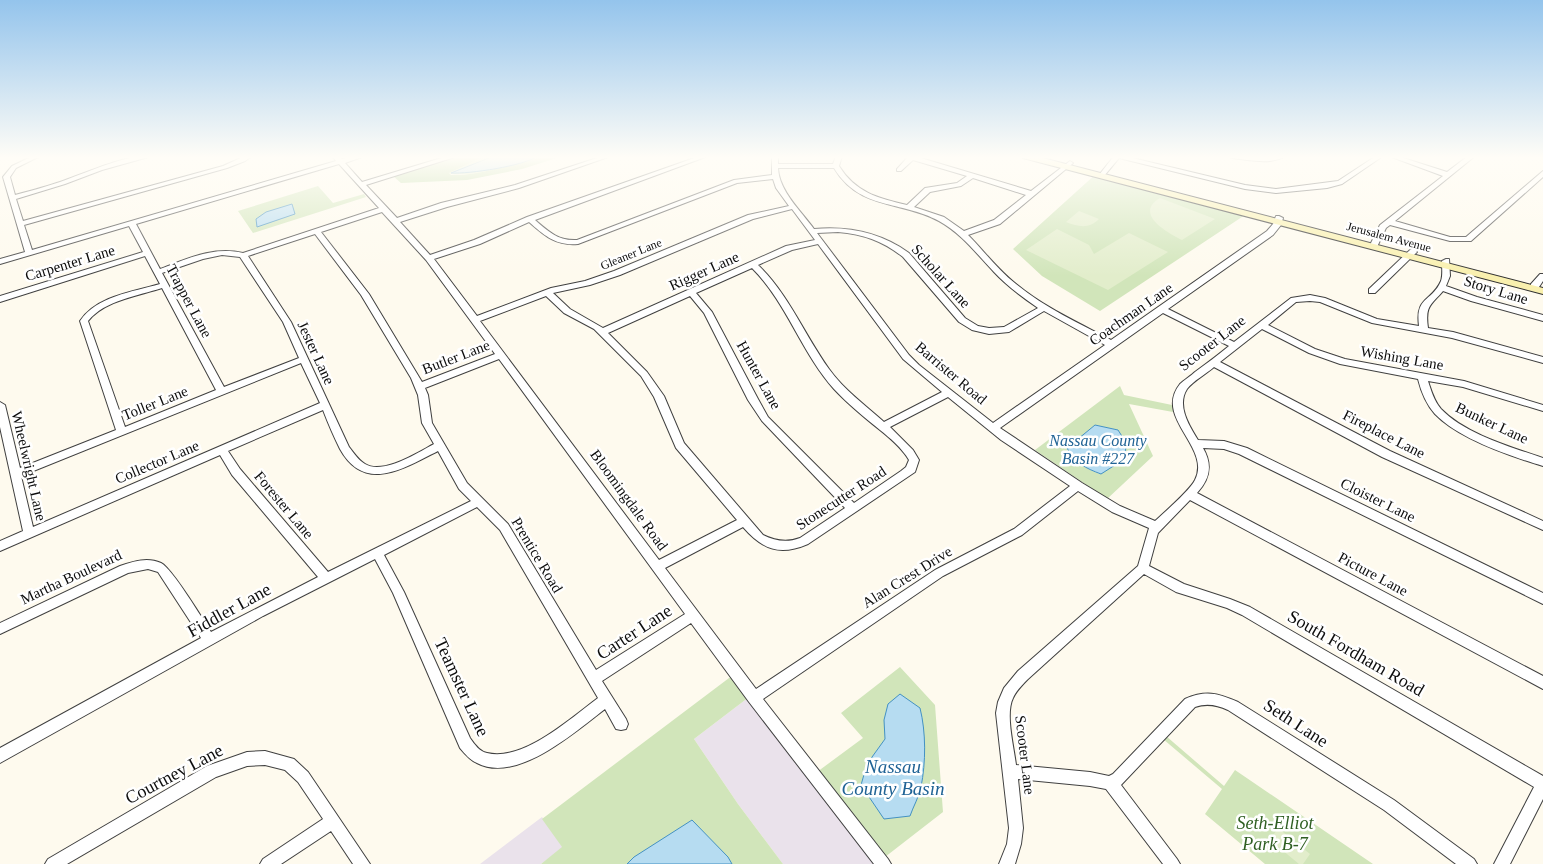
<svg xmlns="http://www.w3.org/2000/svg" width="1543" height="864" font-family="Georgia,serif">
  <style>
    .industrial { fill: #eae2eb }
    .green { fill: #d1e5ba; fill-rule: evenodd }
    .forest { fill: #b5d59b }
    .pitch { fill: #e2edcb }
    .water { fill: #b6dcf1; stroke: #4391c3 }
    .lines { fill: none; stroke-linecap: round; stroke-linejoin: round }
    .minor-casing { stroke: #404040; stroke-width: 2 }
    .secondary-casing { stroke: #2f2f2f; stroke-width: 2 }
    .minor { fill: #fff; fill-rule: evenodd }
    .secondary { fill: #f9f0ae; fill-rule: evenodd }
    .labels { text-anchor: middle; dominant-baseline: central; stroke-width: 5; stroke-linejoin: round; paint-order: stroke }
    .far-street-label { font-size: 12px; fill: #0d0d0d; stroke: #fff }
    .street-label { font-size: 15px; fill: #0d0d0d; stroke: #fff }
    .water-label { font-size: 16px; font-style: italic; fill: #206395; stroke: #fff }
    .near-street-label { font-size: 18px; fill: #0d0d0d; stroke: #fff }
    .near-park-label { font-size: 18px; font-style: italic; fill: #2f5f22; stroke: #fff }
    .near-water-label { font-size: 19px; font-style: italic; fill: #206395; stroke: #fff }
  </style>
  <rect width="100%" height="100%" fill="#fefaee"/>
  <path class="industrial" d="M753 694 817 772 891 864H783L738 804 694 739Z
    M542 817 563 848 541 864H480Z"/>
  <path class="green" d="M485 156H549C532 161 463 180 449 173Z
    M1097 173 1248 213 1100 311 1042 276 1013 249Z
    M318 186 333 203 364 194 366 197 253 233 238 211Z
    M1120 386 1124 395 1172 405 1173 412 1129 404 1153 456 1107 499 1035 450ZM1095 425 1118 430 1100 474C1085 468 1075 463 1067 448Z
    M900 667 935 705 943 812 885 857 817 772 863 738 841 713Z
    M737 672 753 694 694 739 738 804 783 864H541L562 847 542 819Z
    M1166 736 1224 786 1235 770 1373 864H1265L1205 814 1222 789 1163 739Z"/>
  <path class="forest" d="M459 156H485L449 173 451 175C489 176 526 156 563 156L522 169 467 180 401 183 393 176Z"/>
  <path class="pitch" d="M1160 198 1215 219 1182 240C1168 233 1133 214 1160 198Z
    M1079 211 1099 219C1089 229 1079 227 1066 222Z
    M1057 229 1089 245 1094 254 1129 233 1168 252 1108 290 1026 250Z
    M1278 828 1310 854 1303 864H1299L1270 840Z"/>
  <path class="water" d="M494 156H538C523 166 470 174 451 173Z
    M292 204 295 214 257 227 256 219 266 212Z
    M1095 425 1118 430 1127 444 1123 460 1101 474C1085 468 1075 463 1067 448Z
    M900 694 920 708C926 732 926 762 921 787 919 797 913 807 910 816L884 819 861 785 867 764 885 739 884 720 888 704Z
    M692 820 728 857 732 864H627L634 857Z"/>
  <g class="lines">
    <defs>
      <path id="minor" d="M33 156H40L16 168 10 177 15 195C30 191 45 187 60 182 83 174 129 153 152 156L102 170 65 184 16 199 23 221 223 166 245 156H252L245 161 227 168 24 225 32 250 336 161 332 156H338L342 159 354 156H363L362 157 345 163 362 182 448 156H456L455 157 366 185 397 218 441 203 515 185 603 156H611L519 188 447 207 400 222 430 255 474 240 527 217 700 156H708L535 220C549 232 558 241 577 240L734 180 772 175V156H778V164H833L836 156H842L839 166C856 193 878 198 907 205L925 188 957 183 967 176 913 160 901 171H897V169L907 158 905 156H914L1031 191 1070 161 1073 163 1072 164 1000 224 968 235C984 251 998 270 1016 284 1045 308 1079 323 1111 340L1267 231 1273 224 1276 216H1279L1283 218 1281 225 1273 235 1168 309 1234 342 1291 298 1310 295 1325 298 1377 319 1419 326C1415 296 1432 302 1441 281 1443 275 1442 268 1442 261L1446 259H1449L1450 276 1446 286 1477 297 1543 315V321L1471 301 1443 291C1430 306 1425 306 1428 328L1453 332 1543 357V363L1452 338 1372 323 1320 302 1310 301 1296 302 1268 325 1315 349 1345 359 1464 381 1543 405V411L1463 387 1428 381C1431 390 1434 401 1441 409 1465 434 1511 447 1543 458V466C1510 456 1459 439 1435 414 1426 404 1421 391 1418 379L1340 364 1309 353 1262 329 1220 362 1390 451 1543 521V530L1382 457 1214 367C1206 374 1193 381 1187 389 1176 406 1190 427 1198 440L1224 441 1247 448 1543 593V604L1239 454 1224 449 1203 448C1213 465 1210 479 1197 493L1543 676V689L1190 500 1158 533 1149 566 1184 584 1230 599 1250 607 1543 776V799L1510 864H1494L1534 787 1242 615 1227 608 1176 592 1144 574 1028 679C1022 685 1016 691 1013 698 1005 714 1014 747 1016 765L1090 772 1109 776 1113 774 1185 699C1206 690 1217 693 1238 702L1394 800 1474 859 1477 864H1456L1384 810 1228 710C1217 705 1207 703 1195 707L1121 785 1177 859 1180 864H1163L1106 789 1090 786 1018 779 1023 828 1021 844 1015 864H999L1007 844 1009 828 996 713 998 702 1004 688 1018 671 1138 566 1149 528 1112 512 1078 491 1022 535 943 576 763 699 888 859 891 864H874L749 702 691 623 602 681 626 719 628 724 626 729 621 730 616 729 605 709C575 732 517 784 477 763 470 760 465 754 460 748L393 593 375 559 263 616 0 763V748L201 638 158 572 148 569 128 573 0 634V623L120 566C134 561 148 557 161 563 172 568 203 620 211 632L318 577 232 475 220 455 0 551V541L23 531 0 427V402L5 405 20 468 116 430 80 321C97 296 132 292 160 284L145 256 0 302V296L143 252 129 226 0 264V259L25 252 3 177 12 166ZM339 164 379 208 243 253C213 246 187 259 160 269L136 224ZM778 168H834C860 211 901 200 939 221 961 233 976 253 994 272 1007 286 1022 297 1038 308L1004 327 989 328 978 326 965 318 909 253C880 232 849 226 814 229 801 211 779 191 778 168ZM973 178 1026 195 994 220 964 231 944 217 914 207 930 192 961 186ZM773 179 776 188 789 206 748 215 614 271 585 281 551 288 477 316 434 259 480 244 529 222C545 236 556 246 578 244L737 183ZM792 209 815 240 786 246 603 328 570 309 553 293 590 285 620 275 753 219ZM382 212 426 260 495 354 422 382 369 294 321 232ZM838 232C863 234 883 241 903 257L959 322 972 330 989 334 1009 332 1044 311 1105 345 993 423 919 365 909 355 817 233ZM315 234 361 295 411 378 418 395 422 423 434 444C417 453 383 475 365 464 358 460 354 453 349 447L291 322 248 256ZM818 244 903 359 942 392 884 422C865 405 844 390 829 369 804 334 789 295 758 265L792 250ZM222 255 240 257 283 322 299 358 224 387 162 273 203 259ZM752 268C787 303 801 352 834 389 847 403 865 418 880 430 890 438 902 448 909 460L906 467 901 471 854 503 768 417 758 399 712 312 696 293ZM162 288 216 390 125 427 88 321C105 300 138 296 162 288ZM546 296 564 313 594 329 641 376 654 397 676 448 737 520 659 560 480 321ZM690 296 704 313 748 400 762 421 845 508 800 538C787 543 775 541 763 535L684 443 664 396 647 372 608 333ZM1163 313 1229 346C1218 355 1206 364 1195 372 1191 376 1184 380 1180 384 1153 418 1212 447 1195 480 1190 490 1165 512 1155 521L1120 506 1082 483 1000 428ZM499 359 685 614 596 670 508 524 467 483 432 423 428 395 425 388ZM301 363 320 403 33 527 21 476ZM948 397 1001 440 1070 486 1014 529 935 570 756 689 665 568 743 527C763 550 780 556 808 544L915 472 919 460 913 450 890 427ZM323 410C328 423 334 437 340 449 365 494 404 468 438 451L459 489 471 501 328 572 240 469 228 451ZM477 507 500 530 598 698C571 718 523 762 487 753 480 752 474 744 470 738L404 592 384 555Z
        M1114 156H1124L1245 185 1276 189 1338 181 1376 156H1383L1342 184 1327 188 1276 193 1245 189 1119 158 1104 176H1100L1099 175Z
        M1229 156H1286C1271 165 1249 160 1232 158Z
        M1389 156H1397L1447 172 1468 156H1475L1395 221 1450 237H1466L1543 171V177L1471 241H1450L1390 225 1386 228 1376 249H1373L1369 247 1380 225 1443 176Z
        M1410 250H1416L1417 252 1375 293H1369V289Z
        M1540 274H1543V281L1537 290H1531V284Z
        M265 751 294 759 308 772 370 864H353L331 831 281 864H260L263 859 323 819 298 782 285 770 265 765 247 766 216 777 67 864H45L48 859 207 766 247 752Z"/>
      <path id="secondary" d="M1021 156H1035L1543 288V294L1023 158Z"/>
    </defs>
    <use href="#minor" class="minor-casing"/>
    <use href="#secondary" class="secondary-casing"/>
    <use href="#minor" class="minor"/>
    <use href="#secondary" class="secondary"/>
  </g>
  <linearGradient id="sky" x2="0" y2="1"><stop stop-color="#94c4ec"/><stop offset="0.57" stop-color="#fffdf7"/><stop offset="1" stop-color="#fffdf7" stop-opacity="0"/></linearGradient>
  <rect width="1543" height="276" fill="url(#sky)"/>
  <g class="labels">
    <g class="far-street-label">
      <text transform="translate(1389 237) rotate(15)">Jerusalem Avenue</text>
      <text transform="translate(631 254) rotate(-22)">Gleaner Lane</text>
    </g>
    <g class="street-label">
      <text transform="translate(70 263) rotate(-17)">Carpenter Lane</text>
      <text transform="translate(704 271) rotate(-24)">Rigger Lane</text>
      <text transform="translate(941 276) rotate(48)">Scholar Lane</text>
      <text transform="translate(1496 290) rotate(17)">Story Lane</text>
      <text transform="translate(189 301) rotate(62)">Trapper Lane</text>
      <text transform="translate(1131 314) rotate(-35)">Coachman Lane</text>
      <text transform="translate(1212 343) rotate(-38)">Scooter Lane</text>
      <text transform="translate(316 353) rotate(65)">Jester Lane</text>
      <text transform="translate(456 357) rotate(-21)">Butler Lane</text>
      <text transform="translate(1402 358) rotate(10)">Wishing Lane</text>
      <text transform="translate(951 373) rotate(40)">Barrister Road</text>
      <text transform="translate(759 375) rotate(61)">Hunter Lane</text>
      <text transform="translate(155 403) rotate(-22)">Toller Lane</text>
      <text transform="translate(1492 423) rotate(25)">Bunker Lane</text>
      <text transform="translate(1384 434) rotate(27)">Fireplace Lane</text>
      <text transform="translate(157 462) rotate(-23)">Collector Lane</text>
      <text transform="translate(29 466) rotate(77)">Wheelwright Lane</text>
      <text transform="translate(841 498) rotate(-33)">Stonecutter Road</text>
      <text transform="translate(629 500) rotate(54)">Bloomingdale Road</text>
      <text transform="translate(1378 500) rotate(26)">Cloister Lane</text>
      <text transform="translate(284 505) rotate(50)">Forester Lane</text>
      <text transform="translate(537 555) rotate(59)">Prentice Road</text>
      <text transform="translate(1373 574) rotate(28)">Picture Lane</text>
      <text transform="translate(71 577) rotate(-25)">Martha Boulevard</text>
      <text transform="translate(907 577) rotate(-32)">Alan Crest Drive</text>
      <text transform="translate(1025 755) rotate(83)">Scooter Lane</text>
    </g>
    <g class="water-label">
      <text x="1098" y="440">Nassau County<tspan x="1098" dy="18">Basin #227</tspan></text>
    </g>
    <g class="near-street-label">
      <text transform="translate(229 610) rotate(-29)">Fiddler Lane</text>
      <text transform="translate(634 632) rotate(-33)">Carter Lane</text>
      <text transform="translate(1356 653) rotate(30)">South Fordham Road</text>
      <text transform="translate(462 687) rotate(65)">Teamster Lane</text>
      <text transform="translate(1296 723) rotate(33)">Seth Lane</text>
      <text transform="translate(174 774) rotate(-28)">Courtney Lane</text>
    </g>
    <g class="near-park-label">
      <text x="1275" y="823">Seth-Elliot<tspan x="1275" dy="21">Park B-7</tspan></text>
    </g>
    <g class="near-water-label">
      <text x="893" y="766">Nassau<tspan x="893" dy="22">County Basin</tspan></text>
    </g>
  </g>
</svg>
